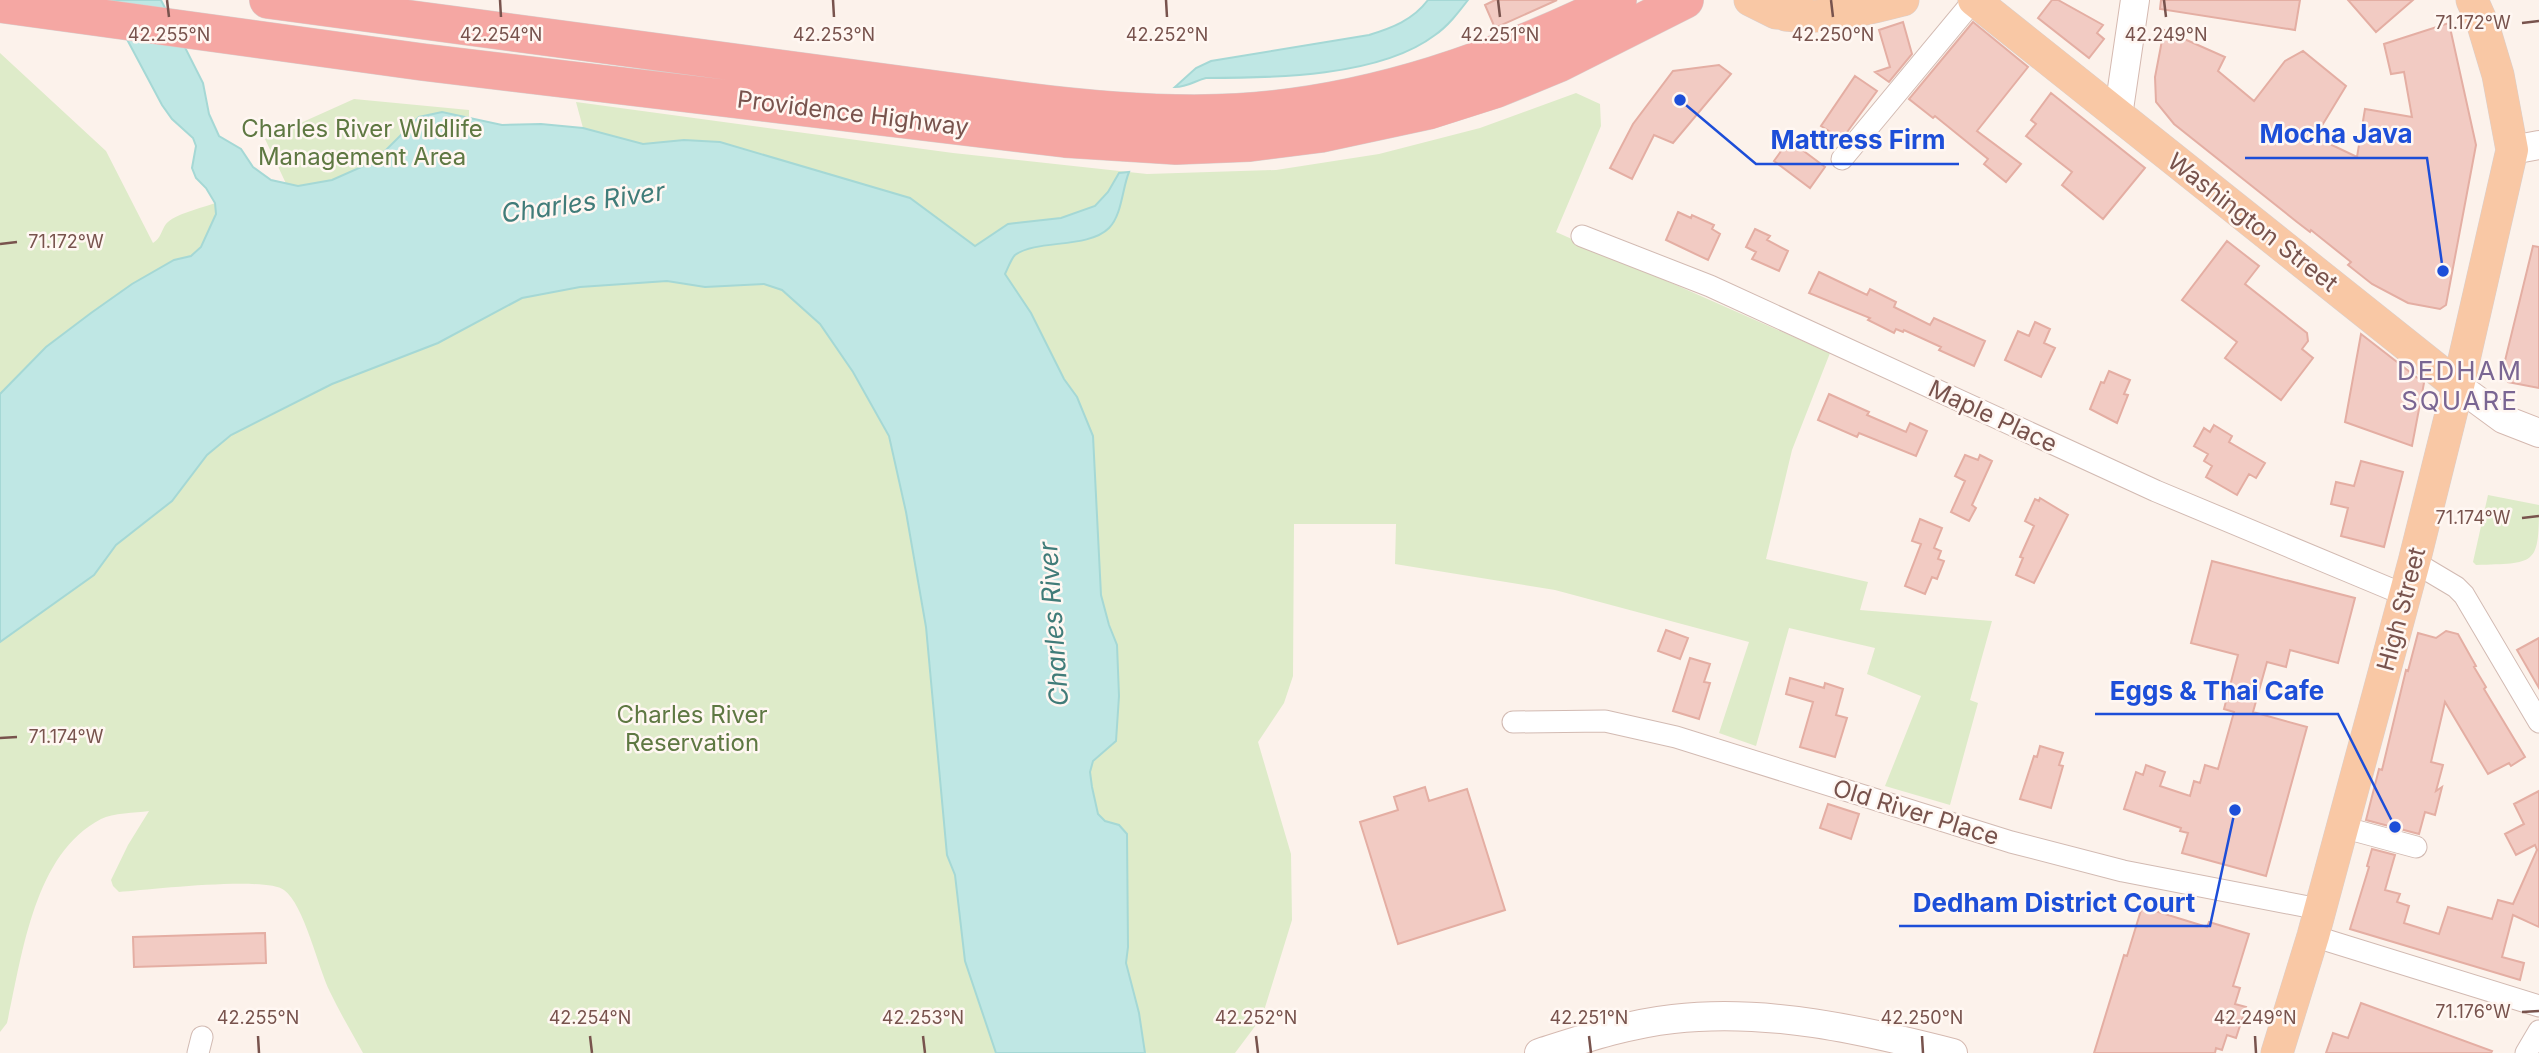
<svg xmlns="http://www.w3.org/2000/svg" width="2539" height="1053" font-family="Inter,sans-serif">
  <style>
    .green { fill: #deebc9 }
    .water { fill: #bfe7e4; stroke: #a5d8d5; stroke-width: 2 }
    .building { fill: #f2cbc3; stroke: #e4aea3; stroke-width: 2 }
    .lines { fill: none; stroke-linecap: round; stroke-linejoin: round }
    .street-casing { stroke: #d2bab2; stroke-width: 23 }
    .secondary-casing { stroke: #d5b9b0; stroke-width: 30 }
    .primary-casing { stroke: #d9cfcd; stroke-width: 33 }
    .highway-casing { stroke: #d9cfcd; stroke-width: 38 }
    .street { stroke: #fff; stroke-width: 21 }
    .secondary { stroke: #fff; stroke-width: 28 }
    .primary { stroke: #f9c8a5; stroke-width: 32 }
    .highway { stroke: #f5a7a3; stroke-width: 37 }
    .ticks { fill: none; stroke: #78534d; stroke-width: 2.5 }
    .labels { text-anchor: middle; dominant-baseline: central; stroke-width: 5; stroke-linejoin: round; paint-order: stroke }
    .street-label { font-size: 24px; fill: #78534d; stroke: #fff7f2 }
    .park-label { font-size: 24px; fill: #5e7842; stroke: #fff7f2 }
    .water-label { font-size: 26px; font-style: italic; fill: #407c79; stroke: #fff7f2 }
    .neighbourhood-label { font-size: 26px; letter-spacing: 2px; fill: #7a6693; stroke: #fff7f2 }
    .ticks-label { font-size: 18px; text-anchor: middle; fill: #78534d; stroke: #fff7f2; stroke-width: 5; stroke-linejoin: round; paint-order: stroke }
    .leader { fill: none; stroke: #1d4ed8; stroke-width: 2.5 }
    .callout-dot { fill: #1d4ed8; stroke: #fff7f2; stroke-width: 2.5 }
    .callout-label { font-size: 26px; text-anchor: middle; font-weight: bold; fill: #1d4ed8; stroke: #fff7f2; stroke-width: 5; stroke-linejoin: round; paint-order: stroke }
  </style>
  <rect width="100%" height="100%" fill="#fcf2eb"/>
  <path class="green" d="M0 53 106 151 153 243C161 238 161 231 166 224 174 214 202 208 215 203 217 220 208 245 192 255 185 260 174 260 165 265L0 398Z
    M1576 93 1600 104 1601 126 1556 232 1830 353 1792 450 1766 559 1868 582 1860 610 1992 621 1970 700 1978 703 1950 805 1885 786 1921 696 1867 674 1875 648 1789 628 1756 746 1719 733 1749 642 1555 590 1395 564 1396 524H1294L1293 676 1284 703 1258 742 1291 854 1292 920 1262 1017 1235 1053H1133L1088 829 910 198 720 142 684 140 643 144 583 128 576 102 953 153 1147 174 1276 170 1379 154 1480 128Z
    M354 99 469 110V149L290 192 265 139Z
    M837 261 1075 1053H363C352 1033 340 1013 330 992 318 968 304 904 284 890 265 876 148 890 119 892L113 886 111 880 128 845 149 811C135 813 113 813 101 819 33 854 22 958 7 1023L0 1032V642L94 575 116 545 172 501 207 455 231 435 332 384 365 371 330 276Z
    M2488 495 2539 505C2539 566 2536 563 2476 565L2473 562Z"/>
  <path class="water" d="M106 0H161L203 83 209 114 219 136 241 149 253 167 271 180 298 186 332 180 375 161 419 117 442 112 502 125 541 124 583 128 643 144 684 140 720 142 910 198 975 246 1008 224 1061 218 1095 206 1108 192 1119 173 1129 172C1122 189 1122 215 1109 228 1088 249 1037 239 1015 255 1011 259 1008 268 1005 274L1031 313 1064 379 1077 397 1093 436 1101 595 1109 625 1117 645 1119 696 1116 741 1093 761 1090 772 1092 787 1098 814 1105 821 1119 825 1127 834 1128 947 1126 963 1139 1013 1145 1053H996L965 961 955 875 947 855 926 627 906 512 889 436 853 372 820 324 782 290 764 284 705 287 667 281 580 287 522 298 438 343 332 384 231 435 207 455 172 501 116 545 94 575 0 642V394L46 347 91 313 132 284 174 260 191 256 201 247 216 214 215 203 206 188 196 178 192 168 196 146 193 138 172 119 162 105Z
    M1428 0H1468C1458 13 1448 26 1435 35 1380 77 1273 78 1206 78 1194 81 1188 87 1175 87L1196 68 1211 61 1369 35C1392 28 1413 20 1428 0Z"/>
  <path class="building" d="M1495 0H1557L1495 28 1485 5Z
    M2052 0H2058L2103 25 2097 33 2104 39 2089 58 2038 18Z
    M2161 0H2300L2295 30 2160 9Z
    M2348 0H2413L2376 32Z
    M1903 22 1912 54 1889 82 1875 72 1890 67 1879 30Z
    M1973 22 2028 67 1977 131 2021 164 2006 182 1984 164 1988 159 1935 116 1933 118 1909 99Z
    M2449 23 2476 145 2446 305 2440 309 2408 303 2372 284 2348 265 2351 262 2311 230 2310 232 2297 222 2174 124 2156 102 2155 77 2164 30 2225 57 2218 71 2254 101 2285 61 2303 51 2346 86 2315 137 2357 157 2365 109 2412 117 2404 72 2391 74 2384 44Z
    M1719 65 1731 74 1673 143 1654 135 1632 179 1610 168 1633 124 1673 71Z
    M1855 76 1877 91 1842 139 1821 126Z
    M2051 93 2145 168 2103 219 2062 185 2072 172 2026 136 2036 124 2031 120Z
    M1789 140 1825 167 1810 188 1774 161Z
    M1678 212 1691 218 1692 215 1714 225 1712 229 1720 234 1708 260 1666 240Z
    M1755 229 1770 236 1767 240 1788 251 1779 271 1752 259 1756 252 1746 247Z
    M2227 241 2259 266 2245 284 2307 333 2308 341 2302 349 2313 358 2281 400 2225 358 2237 342 2182 300Z
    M2533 246 2539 247V388L2508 382 2502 373Z
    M1819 272 1867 295 1870 289 1896 302 1894 307 1930 325 1934 318 1985 341 1974 366 1939 350 1941 347 1904 330 1903 332 1896 329 1894 333 1868 320 1870 318 1809 293Z
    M2035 322 2050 329 2044 343 2055 348 2041 377 2005 360 2018 331 2029 336Z
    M2361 334 2424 383 2412 446 2345 422Z
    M2109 371 2130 380 2124 394 2128 395 2117 423 2090 409 2101 382 2104 383Z
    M1829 394 1869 412 1867 415 1906 432 1910 423 1927 431 1916 456 1859 433 1857 437 1818 420Z
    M2214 425 2232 436 2229 442 2265 463 2256 478 2249 474 2237 495 2206 477 2212 466 2204 461 2208 454 2194 446 2204 428 2210 432Z
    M1965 455 1978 460 1980 455 1992 461 1972 505 1976 508 1969 521 1951 512 1965 481 1955 476Z
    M2361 461 2403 472 2384 547 2341 536 2348 508 2331 504 2336 482 2354 486Z
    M2040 498 2068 515 2034 583 2016 575 2023 558 2020 557 2034 526 2025 521 2035 499 2039 501Z
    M1920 519 1942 528 1934 548 1941 551 1938 559 1944 561 1937 579 1932 577 1925 594 1905 586 1921 544 1912 541Z
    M2212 561 2355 598 2338 663 2290 650 2286 667 2267 662 2253 712 2307 727 2266 876 2182 853 2188 833 2180 831 2181 828 2124 809 2136 772 2143 775 2146 765 2165 772 2160 786 2190 796 2194 781 2200 783 2205 765 2218 769 2234 712 2224 709 2238 655 2191 643Z
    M1666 630 1688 638 1680 659 1658 651Z
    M2446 631 2458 634 2476 666 2474 667 2486 687 2484 689 2525 757 2511 766 2509 763 2488 774 2445 702 2431 762 2443 765 2436 791 2442 787 2435 815 2425 812 2419 834 2366 820 2379 769 2382 770 2406 670 2408 671 2418 633 2436 638Z
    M2539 638V688L2517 650Z
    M1690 658 1710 664 1704 682 1710 683 1699 719 1673 711Z
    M1790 678 1824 688 1825 683 1843 689 1836 715 1847 718 1835 757 1800 747 1813 702 1786 694Z
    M2040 746 2063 753 2059 765 2063 766 2051 808 2020 799 2034 756 2037 757Z
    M1425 787 1429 801 1467 789 1505 910 1398 944 1360 822 1398 810 1394 797Z
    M2539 791V927L2513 915 2502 957 2524 963 2520 980 2350 929 2369 867 2367 866 2372 849 2395 855 2385 890 2400 894 2397 902 2409 906 2404 923 2439 934 2448 907 2492 919 2498 900 2513 904 2537 850 2535 845 2516 855 2505 834 2524 824 2514 804Z
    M1828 804 1859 814 1851 839 1820 828Z
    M2142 907 2207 927 2209 922 2249 934 2233 986 2240 988 2235 1004 2246 1007 2236 1038 2227 1035 2222 1050 2216 1048 2215 1053H2094L2124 955 2127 956Z
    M265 933 266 963 134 967 133 937Z
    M2361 1003 2492 1051 2491 1053H2326L2333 1033 2348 1038Z"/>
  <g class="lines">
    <defs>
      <path id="street" d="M1842 159 1974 0
        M1582 236 1710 286 2156 491 2405 595
        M2414 562 2456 587 2464 595 2539 722
        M1513 722 1605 721 1676 737 2011 842 2123 871 2319 909
        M2342 827 2416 847
        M2313 936 2539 1006
        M198 1053 202 1037
        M2526 1053 2539 1031"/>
      <path id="secondary" d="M2118 116 2135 0
        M2512 150 2539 145
        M2458 386 2503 419 2539 433
        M1539 1053C1583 1039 1627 1024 1673 1019 1767 1008 1863 1030 1953 1053"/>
      <path id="primary" d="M1750 0 1776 13 1805 14
        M1974 0 2458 386
        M1786 15C1828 20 1863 10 1903 0
        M2277 1053 2313 936 2414 562 2458 386 2512 150 2498 75 2483 25 2472 0"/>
      <path id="highway" d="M268 0 1025 101C1096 110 1166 116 1237 112 1372 104 1498 59 1618 0
        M0 4 422 62 1065 139 1176 146 1250 143 1321 134 1428 111 1497 89 1558 64 1685 0"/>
    </defs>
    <use href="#street" class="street-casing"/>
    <use href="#secondary" class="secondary-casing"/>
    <use href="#primary" class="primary-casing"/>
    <use href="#highway" class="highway-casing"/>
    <use href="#street" class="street"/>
    <use href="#secondary" class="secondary"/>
    <use href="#primary" class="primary"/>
    <use href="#highway" class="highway"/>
  </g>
  <path class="ticks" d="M167 0 169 17M500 0 501 17M833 0 834 17M1166 0 1167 17M1498 0 1500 17M1831 0 1833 17M2164 0 2166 17M2522 23 2539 21M0 244 17 242M2522 518 2539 516M0 738 17 737M2522 1012 2539 1011M258 1036 259 1053M590 1036 592 1053M923 1036 925 1053M1256 1036 1258 1053M1589 1036 1591 1053M1922 1036 1923 1053M2255 1036 2256 1053"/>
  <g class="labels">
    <g class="street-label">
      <text transform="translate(853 113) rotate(7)">Providence Highway</text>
      <text transform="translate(2253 222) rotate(38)">Washington Street</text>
      <text transform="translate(1993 416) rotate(25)">Maple Place</text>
      <text transform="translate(2401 609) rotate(-75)">High Street</text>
      <text transform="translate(1916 812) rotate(17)">Old River Place</text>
    </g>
    <g class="park-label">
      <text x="362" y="128">Charles River Wildlife<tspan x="362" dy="28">Management Area</tspan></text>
      <text x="692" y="714">Charles River<tspan x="692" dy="28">Reservation</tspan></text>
    </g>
    <g class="water-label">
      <text transform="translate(583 202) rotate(-8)">Charles River</text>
      <text transform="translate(1053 624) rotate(-94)">Charles River</text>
    </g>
    <g class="neighbourhood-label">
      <text x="2460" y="370">DEDHAM<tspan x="2460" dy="30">SQUARE</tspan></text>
    </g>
  </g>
  <g class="ticks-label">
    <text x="2473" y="29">71.172°W</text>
    <text x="169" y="41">42.255°N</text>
    <text x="501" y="41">42.254°N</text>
    <text x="834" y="41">42.253°N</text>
    <text x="1167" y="41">42.252°N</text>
    <text x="1500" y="41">42.251°N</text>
    <text x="1833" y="41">42.250°N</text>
    <text x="2166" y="41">42.249°N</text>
    <text x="66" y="248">71.172°W</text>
    <text x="2473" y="524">71.174°W</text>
    <text x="66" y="743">71.174°W</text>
    <text x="2473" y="1018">71.176°W</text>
    <text x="258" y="1024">42.255°N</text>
    <text x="590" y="1024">42.254°N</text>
    <text x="923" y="1024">42.253°N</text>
    <text x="1256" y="1024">42.252°N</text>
    <text x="1589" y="1024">42.251°N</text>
    <text x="1922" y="1024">42.250°N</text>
    <text x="2255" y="1024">42.249°N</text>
  </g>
  <path class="leader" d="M2443 271L2427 158H2245M1680 100L1756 164H1959M2395 827L2338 714H2095M2235 810L2210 926H1899"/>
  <g class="callout-dot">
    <circle cx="2443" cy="271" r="7"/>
    <circle cx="1680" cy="100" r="7"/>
    <circle cx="2395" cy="827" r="7"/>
    <circle cx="2235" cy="810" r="7"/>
  </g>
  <g class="callout-label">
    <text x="2336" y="143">Mocha Java</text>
    <text x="1858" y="149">Mattress Firm</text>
    <text x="2217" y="700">Eggs &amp; Thai Cafe</text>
    <text x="2054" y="912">Dedham District Court</text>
  </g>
</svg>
